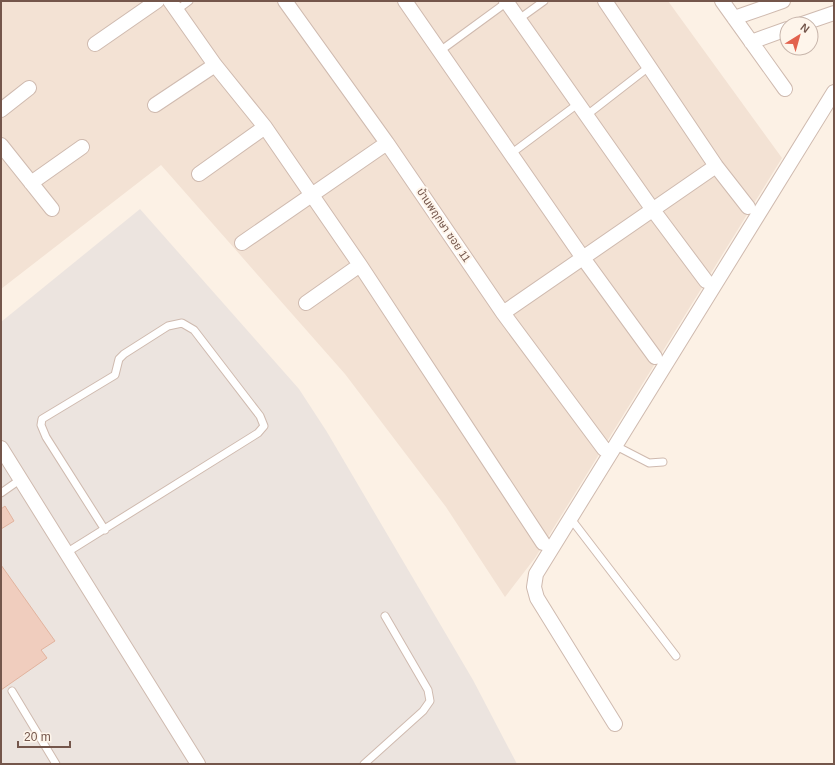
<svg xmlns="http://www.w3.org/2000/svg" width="835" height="765" font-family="Arial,'Noto Sans Thai',sans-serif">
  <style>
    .residential { fill: #f3e2d4 }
    .industrial { fill: #ece4df }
    .building { fill: #f0cdbe; stroke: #e2b39e }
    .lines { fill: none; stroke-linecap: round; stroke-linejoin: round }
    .service-casing { stroke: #cfbaaf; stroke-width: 9 }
    .minor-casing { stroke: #cfbaaf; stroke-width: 16 }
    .service { stroke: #fff; stroke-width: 7 }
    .minor { stroke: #fff; stroke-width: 14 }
    .labels { text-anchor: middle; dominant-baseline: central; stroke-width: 4; stroke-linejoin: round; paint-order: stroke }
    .street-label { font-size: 11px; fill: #74564b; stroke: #fef5eb }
  </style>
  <rect width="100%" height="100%" fill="#fcf1e5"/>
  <path class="residential" d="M1 1H668L782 158 535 558 505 597 446 507 345 374 161 165 1 289Z"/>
  <path class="industrial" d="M140 209 299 389 327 432 473 680 517 764H1V322Z"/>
  <path class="building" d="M5 506 14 521 1 529V509Z
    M1 565 55 641 41 650 47 658 1 690Z"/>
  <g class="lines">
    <defs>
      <path id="service" d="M177 10 189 1
        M519 19 544 1
        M440 51 507 2
        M587 115 650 66
        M512 153 579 103
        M616 446 649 463 663 462
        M1 493 21 479
        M571 519 676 656
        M66 553 258 433 264 426 260 416 194 330 182 323 168 326 124 354 119 359 115 375 42 419 41 425 46 437 105 530
        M12 691 56 764
        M364 764 423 711 430 701 428 690 385 616"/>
      <path id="minor" d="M170 1 215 65 265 127 360 265 543 543
        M285 1 387 143 503 313 604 449
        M405 1 583 258 655 357
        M506 1 653 210 706 281
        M605 1 716 166 748 207
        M722 1 785 89
        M734 18 783 1
        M802 24 834 13
        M751 42 787 29
        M95 44 157 1
        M155 105 215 65
        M1 110 29 88
        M1 145 52 209
        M199 174 265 127
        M31 183 82 147
        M242 243 387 143
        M306 303 360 265
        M503 313 716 166
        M1 448 198 764
        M615 724 537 598 534 587 536 574 834 92"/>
    </defs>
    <use href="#service" class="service-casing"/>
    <use href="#minor" class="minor-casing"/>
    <use href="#service" class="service"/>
    <use href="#minor" class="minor"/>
  </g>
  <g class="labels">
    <g class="street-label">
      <text transform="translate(444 225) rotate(56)">บ้านพฤกษา ซอย 11</text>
    </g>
  </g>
  <rect width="835" height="765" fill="none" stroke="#74564b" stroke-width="4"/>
  <g transform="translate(799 36) rotate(37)"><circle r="19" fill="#fef5eb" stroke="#c7b5ab"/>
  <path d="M0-3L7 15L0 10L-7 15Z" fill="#e2624e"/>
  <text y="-6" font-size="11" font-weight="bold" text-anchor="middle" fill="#74564b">N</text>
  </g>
  <path d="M18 741v6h52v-6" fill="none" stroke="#74564b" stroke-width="2"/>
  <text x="24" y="741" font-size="12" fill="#74564b" stroke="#fef5eb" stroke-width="3" paint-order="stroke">20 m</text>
</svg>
